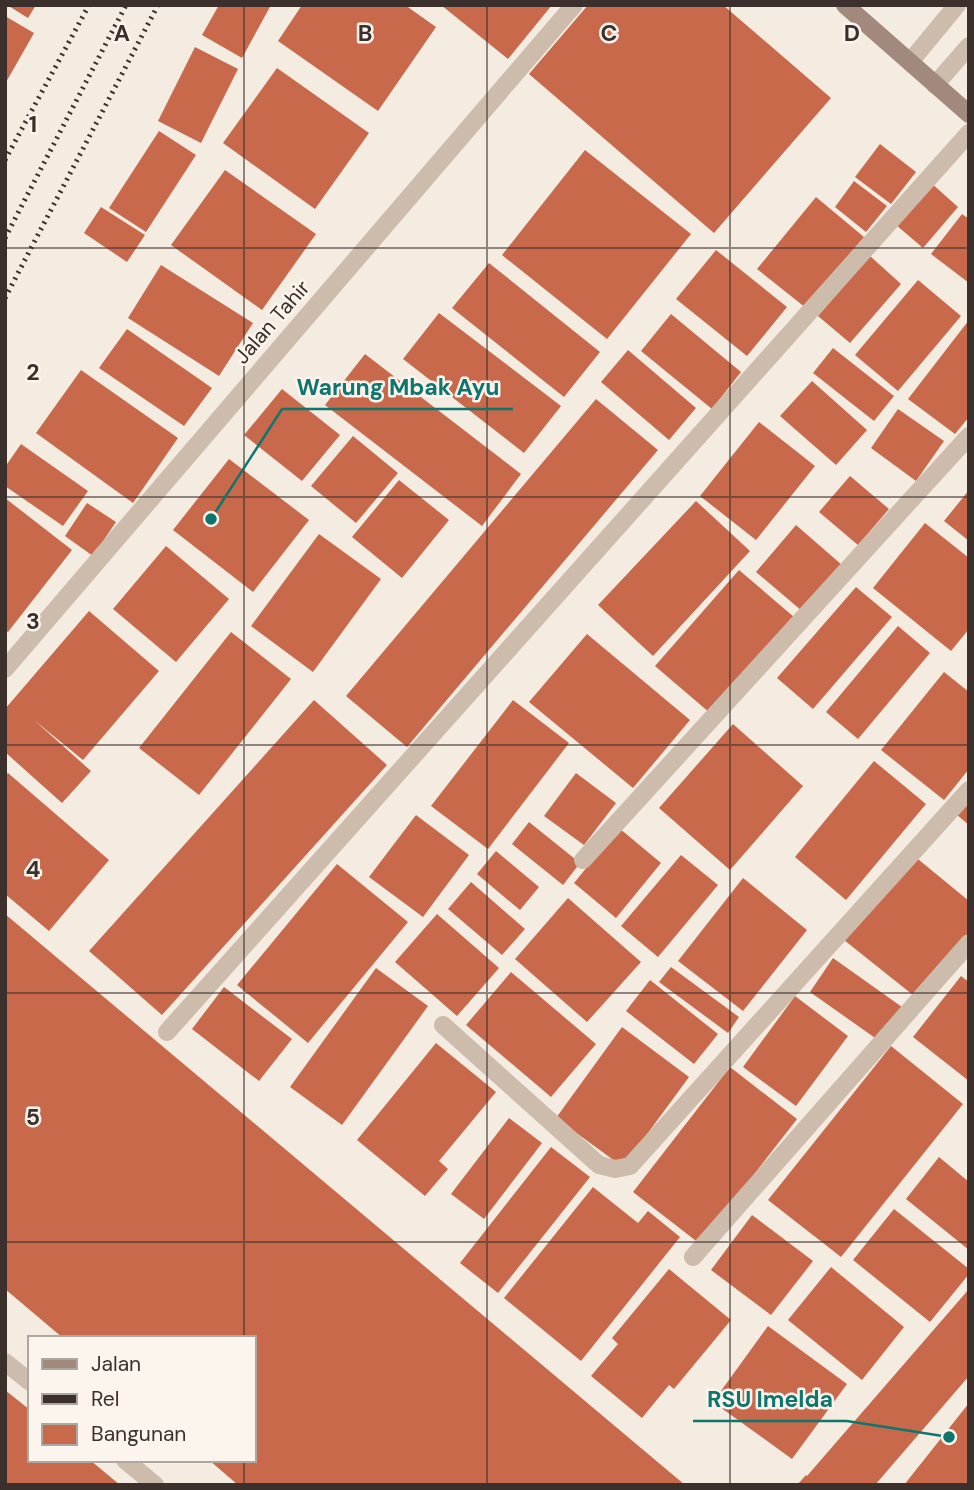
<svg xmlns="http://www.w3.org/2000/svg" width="974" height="1490" font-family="'DM Sans',sans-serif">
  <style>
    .building { fill: #c8694b }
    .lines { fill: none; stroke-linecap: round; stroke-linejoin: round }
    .lane { stroke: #cdbbac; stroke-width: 18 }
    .street { stroke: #cdbbac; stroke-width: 18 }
    .secondary { stroke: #a18a7d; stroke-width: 18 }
    .rail { stroke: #3b302b; stroke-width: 5; stroke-dasharray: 2 5; stroke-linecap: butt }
    .grid { fill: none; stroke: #3b302b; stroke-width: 2; stroke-opacity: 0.55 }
    .labels { text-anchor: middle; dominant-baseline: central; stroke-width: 5; stroke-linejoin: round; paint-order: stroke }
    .street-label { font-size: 21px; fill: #3b302b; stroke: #fbf5ee }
    .grid-label { font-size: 23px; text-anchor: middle; font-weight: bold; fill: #3b302b; stroke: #fbf5ee; stroke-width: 5; stroke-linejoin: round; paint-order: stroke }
    .leader { fill: none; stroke: #0f766e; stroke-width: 2.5 }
    .callout-dot { fill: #0f766e; stroke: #fbf5ee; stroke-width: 2.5 }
    .callout-label { font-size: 23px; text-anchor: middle; font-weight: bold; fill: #0f766e; stroke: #fbf5ee; stroke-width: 5; stroke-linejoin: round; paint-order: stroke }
  </style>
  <rect width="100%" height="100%" fill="#f4ebe1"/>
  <path class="building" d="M7 5H36L28 18Z
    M219 5H271L242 58 202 35Z
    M302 5H405L436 27 378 111 278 41Z
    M441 5H552L508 59Z
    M588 5H723L831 98 714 233 529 74Z
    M5 16 34 33 5 84Z
    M195 47 238 69 201 143 158 121Z
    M277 68 369 133 315 209 223 143Z
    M159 131 196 155 146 232 109 208Z
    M880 144 916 172 891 204 855 177Z
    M585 150 691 234 607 339 502 255Z
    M225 170 316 234 262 310 171 245Z
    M854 181 887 206 866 232 835 207Z
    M930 182 958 207 923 248 895 224Z
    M816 197 864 237 806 308 757 269Z
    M101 207 145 235 127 262 84 233Z
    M962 214 969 219V283L931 254Z
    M716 250 787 307 747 356 676 299Z
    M870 256 901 284 850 343 818 316Z
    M489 263 600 352 564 397 452 308Z
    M161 265 253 323 219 376 128 318Z
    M918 280 961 316 898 391 855 355Z
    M439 313 561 406 524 453 403 359Z
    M671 314 741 372 712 409 641 351Z
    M969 320V417L955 434 908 399Z
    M127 329 212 388 184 426 99 368Z
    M833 348 894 396 874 421 813 373Z
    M628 350 696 408 669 440 601 382Z
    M365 354 521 474 482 526 325 405Z
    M81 370 178 438 133 503 36 433Z
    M812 381 867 430 836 465 780 416Z
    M282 389 340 435 302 481 244 435Z
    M596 399 658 450 407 747 346 696Z
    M898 409 944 441 916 481 871 448Z
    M759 422 815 466 756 540 700 496Z
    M353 436 398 473 356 523 311 486Z
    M21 444 88 491 63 526 5 486V467Z
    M229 459 309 520 253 592 173 530Z
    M850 476 889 509 858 545 819 512Z
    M399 480 449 520 402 578 352 537Z
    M969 490V541L944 521Z
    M5 498 72 550 8 632 5 630Z
    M696 501 750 551 653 656 598 605Z
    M87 503 116 522 93 556 65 536Z
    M925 523 969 558V629L951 651 873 588Z
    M796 525 842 565 802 611 756 572Z
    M319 534 381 579 313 672 251 626Z
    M166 546 229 599 176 662 113 609Z
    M739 570 794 617 710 713 655 666Z
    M856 587 892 617 813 709 777 678Z
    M89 611 159 671 83 760 34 720 91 771 62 803 5 752V709Z
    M898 626 930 653 858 739 826 712Z
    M231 632 291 679 199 795 139 748Z
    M587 634 690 720 633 788 529 702Z
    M944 672 969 692V769L944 800 881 750Z
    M314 700 387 765 162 1015 89 951Z
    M513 700 569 743 488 849 431 806Z
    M733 724 803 786 730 870 659 808Z
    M874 761 926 804 846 900 795 857Z
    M8 773 109 860 49 931 5 894V776Z
    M576 773 616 803 584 845 544 816Z
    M969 801V825L957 815Z
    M416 815 469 855 423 917 369 877Z
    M529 822 580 863 563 885 512 844Z
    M619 828 661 863 616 918 574 883Z
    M496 851 539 887 520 910 477 874Z
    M681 855 718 885 658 957 621 926Z
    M913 855 969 901V936L918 999 844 940Z
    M337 864 408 922 308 1043 237 985Z
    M743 878 807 930 743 1011 678 961Z
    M471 882 525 929 502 955 448 909Z
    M568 898 641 962 587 1022 515 959Z
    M5 914 685 1485H238L209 1460H254V1338H63L5 1289Z
    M437 914 499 968 457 1016 395 962Z
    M833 958 902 1007 878 1040 810 992Z
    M671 967 739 1017 728 1033 659 982Z
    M376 968 428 1006 342 1125 290 1087Z
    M511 972 596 1044 551 1097 466 1025Z
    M961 976 969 982V1081L913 1037Z
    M650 980 718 1034 694 1064 626 1011Z
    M224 987 292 1039 259 1081 192 1029Z
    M795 996 848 1036 796 1106 743 1067Z
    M622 1027 689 1077 623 1167 556 1118Z
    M436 1043 496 1092 439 1161 448 1169 425 1196 357 1140Z
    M891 1046 963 1104 841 1257 768 1200Z
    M730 1067 797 1119 700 1244 633 1192Z
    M509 1118 542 1143 484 1219 451 1194Z
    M551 1147 590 1177 498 1293 460 1263Z
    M939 1157 969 1182V1250L906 1199Z
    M593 1187 638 1223 648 1211 680 1237 581 1361 504 1298Z
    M894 1209 969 1269V1274L930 1322 853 1260Z
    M752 1215 813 1261 771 1315 711 1270Z
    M831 1267 904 1327 862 1380 788 1320Z
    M669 1269 731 1320 674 1389 669 1385 642 1418 591 1376 618 1344 612 1338Z
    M969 1289V1376L875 1485H797L806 1475 807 1476Z
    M768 1326 847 1384 792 1459 713 1402Z
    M5 1390 30 1410V1460H90L120 1485H5Z
    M969 1403V1485H904Z"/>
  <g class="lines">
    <path class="lane" d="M935 85 969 46
      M5 1362 30 1382
      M125 1460 155 1485"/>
    <path class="street" d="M910 62 957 5
      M5 669 574 5
      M583 860 969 436
      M443 1025 599 1165 615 1169 630 1166 969 790
      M167 1032 969 133
      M693 1257 969 943"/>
    <path class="secondary" d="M845 5 969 114"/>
    <path class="rail" d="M5 160 89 5
      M5 238 126 5
      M5 298 158 5"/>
  </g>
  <path class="grid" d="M244 5V1338M487 5V1485M730 5V1485M5 248H969M5 497H969M5 745H969M5 993H969M5 1242H969M244 1460V1485"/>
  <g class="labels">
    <g class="street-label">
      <text transform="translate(272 322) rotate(-49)">Jalan Tahir</text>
    </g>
  </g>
  <g class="grid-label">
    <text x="122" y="41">A</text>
    <text x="365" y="41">B</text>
    <text x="609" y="41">C</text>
    <text x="852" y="41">D</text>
    <text x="33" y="132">1</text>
    <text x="33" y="380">2</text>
    <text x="33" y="629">3</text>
    <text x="33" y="877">4</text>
    <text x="33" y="1125">5</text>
  </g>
  <path class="leader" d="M211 519L282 409H513M949 1437L847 1421H693"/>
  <g class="callout-dot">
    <circle cx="211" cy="519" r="7"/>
    <circle cx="949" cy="1437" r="7"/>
  </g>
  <g class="callout-label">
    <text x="398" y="395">Warung Mbak Ayu</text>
    <text x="770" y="1407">RSU Imelda</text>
  </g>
  <rect width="974" height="1490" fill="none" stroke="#3b302b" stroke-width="14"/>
  <rect x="28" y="1336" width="228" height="126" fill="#fbf5ee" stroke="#aea6a0" stroke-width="2"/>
  <rect x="42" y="1359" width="35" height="10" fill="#a18a7d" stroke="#aea6a0" stroke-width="2"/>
  <text x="91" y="1371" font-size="21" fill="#3b302b">Jalan</text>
  <rect x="42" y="1394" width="35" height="10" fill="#3b302b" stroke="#aea6a0" stroke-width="2"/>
  <text x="91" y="1406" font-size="21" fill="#3b302b">Rel</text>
  <rect x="42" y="1424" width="35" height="21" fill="#c8694b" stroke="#aea6a0" stroke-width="2"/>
  <text x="91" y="1441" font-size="21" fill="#3b302b">Bangunan</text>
</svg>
